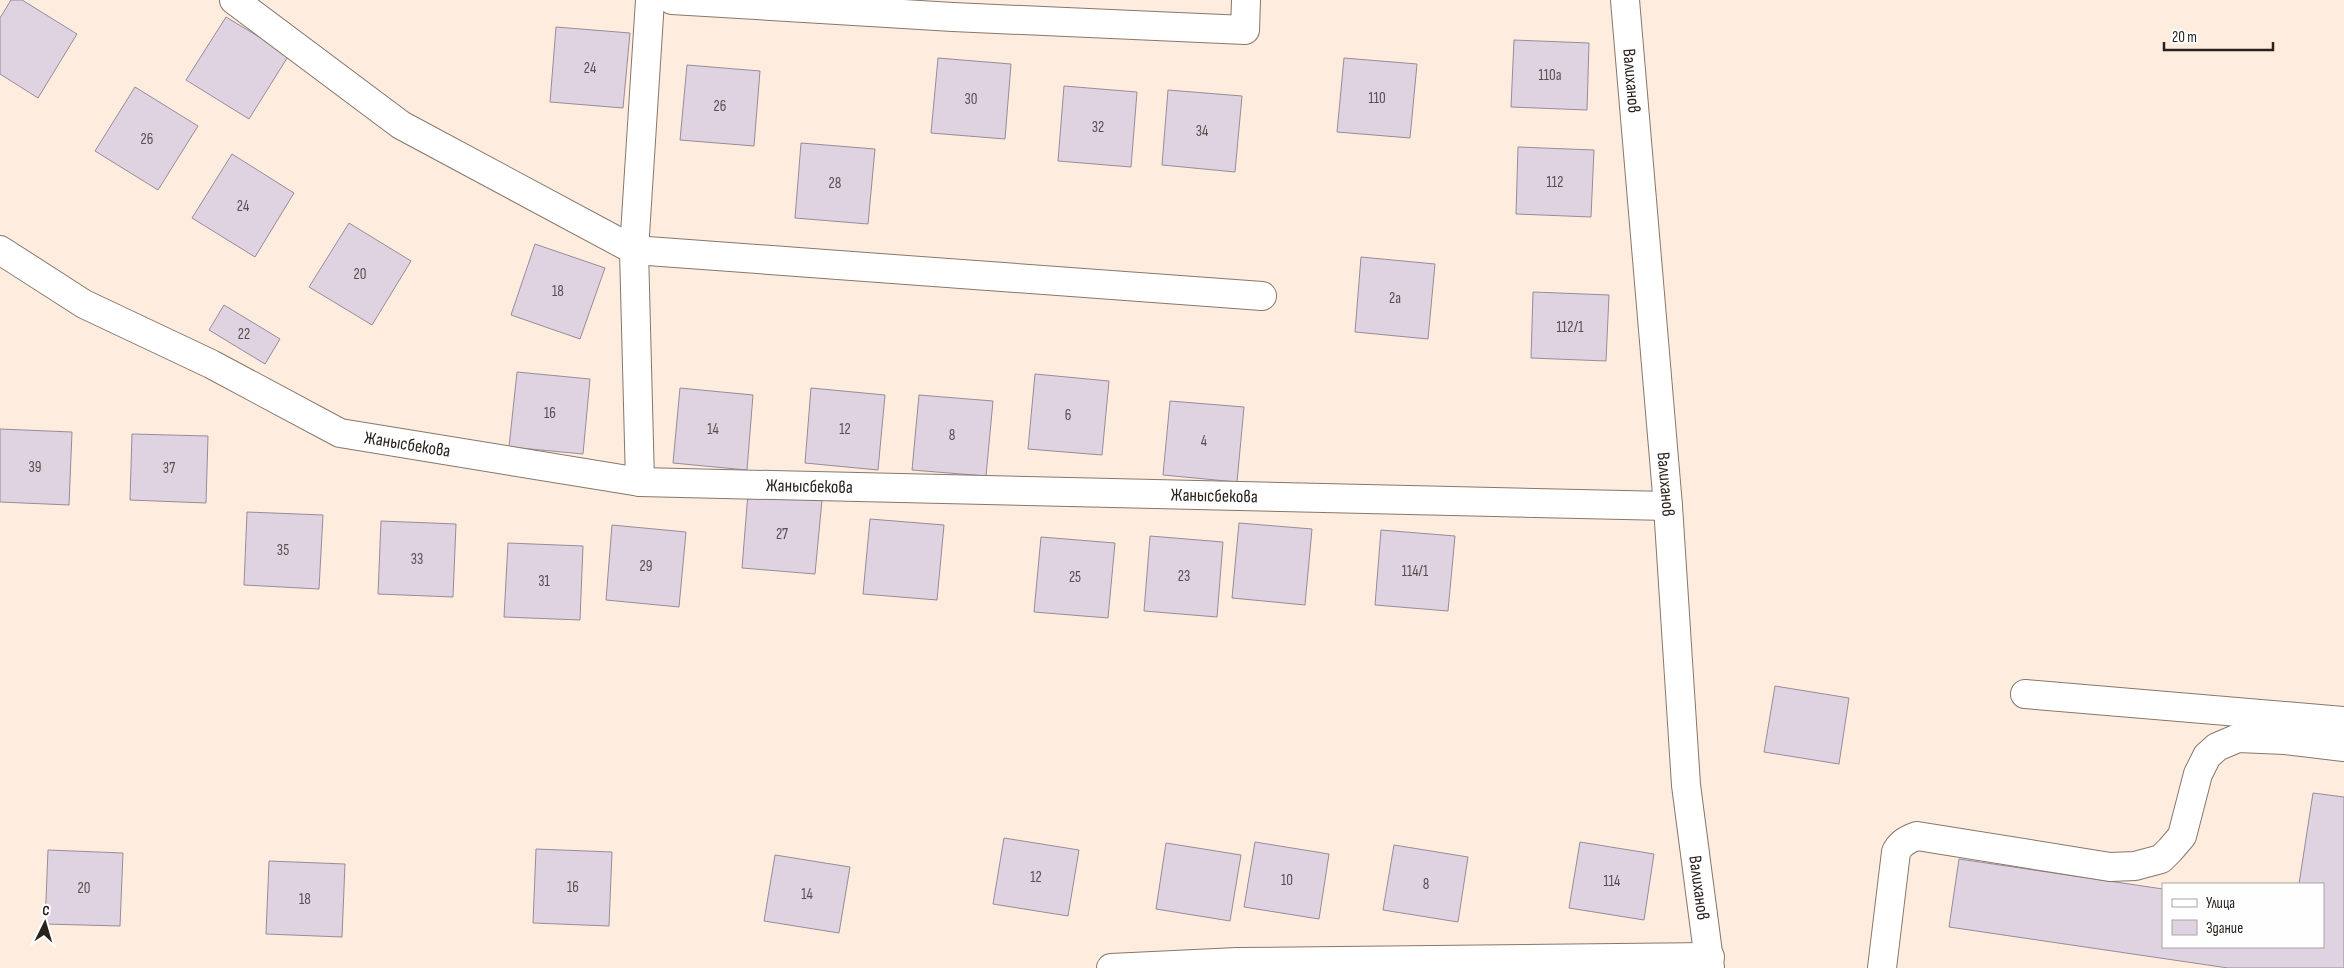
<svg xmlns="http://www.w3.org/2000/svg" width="2344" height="968" font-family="'Sofia Sans Condensed',sans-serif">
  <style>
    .building { fill: #dfd2e1; stroke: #988b9a }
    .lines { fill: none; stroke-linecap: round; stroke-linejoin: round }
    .minor-casing { stroke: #86776b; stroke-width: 30 }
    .minor { stroke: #fff; stroke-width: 28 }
    .labels { text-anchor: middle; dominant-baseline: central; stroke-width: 4.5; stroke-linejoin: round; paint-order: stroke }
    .number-label { font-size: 15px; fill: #564e4e }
    .street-label { font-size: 18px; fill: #28221d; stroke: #fefefe }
  </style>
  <rect width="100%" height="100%" fill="#feeddf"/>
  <path class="building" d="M11 0H22L77 34 38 98 0 74V18Z
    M226 17 289 55 249 119 186 80Z
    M556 27 630 33 623 108 550 102Z
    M1514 40 1589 43 1587 110 1511 107Z
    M938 58 1011 64 1005 139 931 133Z
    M1344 58 1417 64 1410 138 1337 132Z
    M687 65 760 71 754 146 680 140Z
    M1064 86 1137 92 1131 167 1058 161Z
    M135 87 198 126 158 190 95 151Z
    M1168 90 1242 96 1235 172 1162 165Z
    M801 143 875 149 868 224 795 218Z
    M1518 147 1594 150 1591 217 1516 214Z
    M232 154 294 193 255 257 192 218Z
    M349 223 411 261 372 325 309 287Z
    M535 244 605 268 580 339 511 315Z
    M1361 257 1435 264 1428 339 1355 332Z
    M1533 292 1609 295 1606 361 1531 358Z
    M224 305 280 339 265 364 209 330Z
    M517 372 590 379 583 454 509 447Z
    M1035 374 1109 381 1102 455 1028 449Z
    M680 388 753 395 747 470 673 463Z
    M811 388 885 395 878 470 805 463Z
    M919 395 993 401 986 476 912 470Z
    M1170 401 1244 407 1237 482 1163 475Z
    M0 429 72 432 69 505 0 502Z
    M132 434 208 436 206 503 130 500Z
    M748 493 822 500 815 574 742 568Z
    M247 512 323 515 319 589 244 585Z
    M870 519 944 525 937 600 863 594Z
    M381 521 456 524 453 597 378 594Z
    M1239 523 1312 529 1305 605 1232 598Z
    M612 525 686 532 679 607 606 600Z
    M1381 530 1455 536 1448 611 1375 605Z
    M1150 536 1223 542 1217 617 1144 611Z
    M1041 537 1115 543 1108 618 1034 612Z
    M508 543 583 546 580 620 504 617Z
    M1775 686 1849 698 1839 764 1764 752Z
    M2313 793 2344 797V968H2228L1949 927 1959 859 2163 889V947H2323V884H2299Z
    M1004 838 1079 850 1068 916 993 904Z
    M1255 842 1329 854 1319 919 1244 907Z
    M1580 842 1654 854 1644 920 1569 908Z
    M1166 843 1241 855 1230 921 1156 909Z
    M1394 845 1468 857 1458 922 1383 910Z
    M536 849 612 852 609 926 533 923Z
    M48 850 123 853 120 926 45 924Z
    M775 855 850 867 839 933 764 921Z
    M269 861 345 864 342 937 266 934Z"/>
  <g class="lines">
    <defs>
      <g id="minor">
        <path d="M234 0 401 125 634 250 1262 296"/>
        <path d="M672 0 953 17 1245 30 1246 0"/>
        <path id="s1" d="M1625 0 1668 506 1686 785 1710 968"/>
        <path id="s2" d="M0 250 84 304 211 364 340 433 640 482 1668 506"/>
        <path d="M640 482 634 250 650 0"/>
        <path d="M2025 694 2344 721"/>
        <path d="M1111 968 1237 962 1710 957"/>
        <path d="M1882 968 1896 852C1900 843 1908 839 1917 836L2110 867 2135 866 2161 859 2170 850 2182 836 2198 774 2207 756 2217 747 2238 738 2285 740 2344 747"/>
      </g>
    </defs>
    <use href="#minor" class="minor-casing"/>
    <use href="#minor" class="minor"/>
  </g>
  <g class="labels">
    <g class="number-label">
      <text x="590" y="68">24</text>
      <text x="1550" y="75">110а</text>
      <text x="1377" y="98">110</text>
      <text x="971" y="99">30</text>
      <text x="720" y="106">26</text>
      <text x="1098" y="127">32</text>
      <text x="1202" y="131">34</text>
      <text x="147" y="139">26</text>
      <text x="1555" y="182">112</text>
      <text x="835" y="183">28</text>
      <text x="243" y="206">24</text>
      <text x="360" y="274">20</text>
      <text x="558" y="291">18</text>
      <text x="1395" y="298">2а</text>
      <text x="1570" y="327">112/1</text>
      <text x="244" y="334">22</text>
      <text x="550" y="413">16</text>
      <text x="1068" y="415">6</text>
      <text x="713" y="429">14</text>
      <text x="845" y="429">12</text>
      <text x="952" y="435">8</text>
      <text x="1204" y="441">4</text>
      <text x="35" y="467">39</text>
      <text x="169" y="468">37</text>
      <text x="782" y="534">27</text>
      <text x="283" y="550">35</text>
      <text x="417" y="559">33</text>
      <text x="646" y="566">29</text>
      <text x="1415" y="571">114/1</text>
      <text x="1184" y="576">23</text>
      <text x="1075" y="577">25</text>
      <text x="544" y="581">31</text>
      <text x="1036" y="877">12</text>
      <text x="1287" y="880">10</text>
      <text x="1612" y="881">114</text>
      <text x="1426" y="884">8</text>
      <text x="573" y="887">16</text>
      <text x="84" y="888">20</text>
      <text x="807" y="894">14</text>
      <text x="305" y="899">18</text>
    </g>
    <g class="street-label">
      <text stroke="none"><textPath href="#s1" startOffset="81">Валиханов</textPath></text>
      <text stroke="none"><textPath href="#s2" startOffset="455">Жанысбекова</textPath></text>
      <text stroke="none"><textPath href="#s1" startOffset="486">Валиханов</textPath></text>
      <text stroke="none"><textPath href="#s2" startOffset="860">Жанысбекова</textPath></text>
      <text stroke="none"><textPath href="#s2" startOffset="1265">Жанысбекова</textPath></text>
      <text stroke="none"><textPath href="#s1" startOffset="891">Валиханов</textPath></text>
    </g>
  </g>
  <rect x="2162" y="883" width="162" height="65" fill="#fefefe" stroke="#a8a6a4"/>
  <rect x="2172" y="899" width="25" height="8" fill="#ffffff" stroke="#a8a6a4"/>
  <text x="2206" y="908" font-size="15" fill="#28221d">Улица</text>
  <rect x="2172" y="920" width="25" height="15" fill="#dfd2e1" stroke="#a8a6a4"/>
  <text x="2206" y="933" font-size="15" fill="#28221d">Здание</text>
  <g transform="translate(45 923) rotate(5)" stroke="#fefefe" stroke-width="4" paint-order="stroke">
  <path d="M0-4L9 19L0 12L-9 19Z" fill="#28221d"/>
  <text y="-8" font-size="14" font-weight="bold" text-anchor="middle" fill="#28221d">С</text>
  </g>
  <path d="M2164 42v8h109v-8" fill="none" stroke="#28221d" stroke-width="2.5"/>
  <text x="2172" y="42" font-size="15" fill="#28221d" stroke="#fefefe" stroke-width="4" paint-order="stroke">20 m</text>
</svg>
